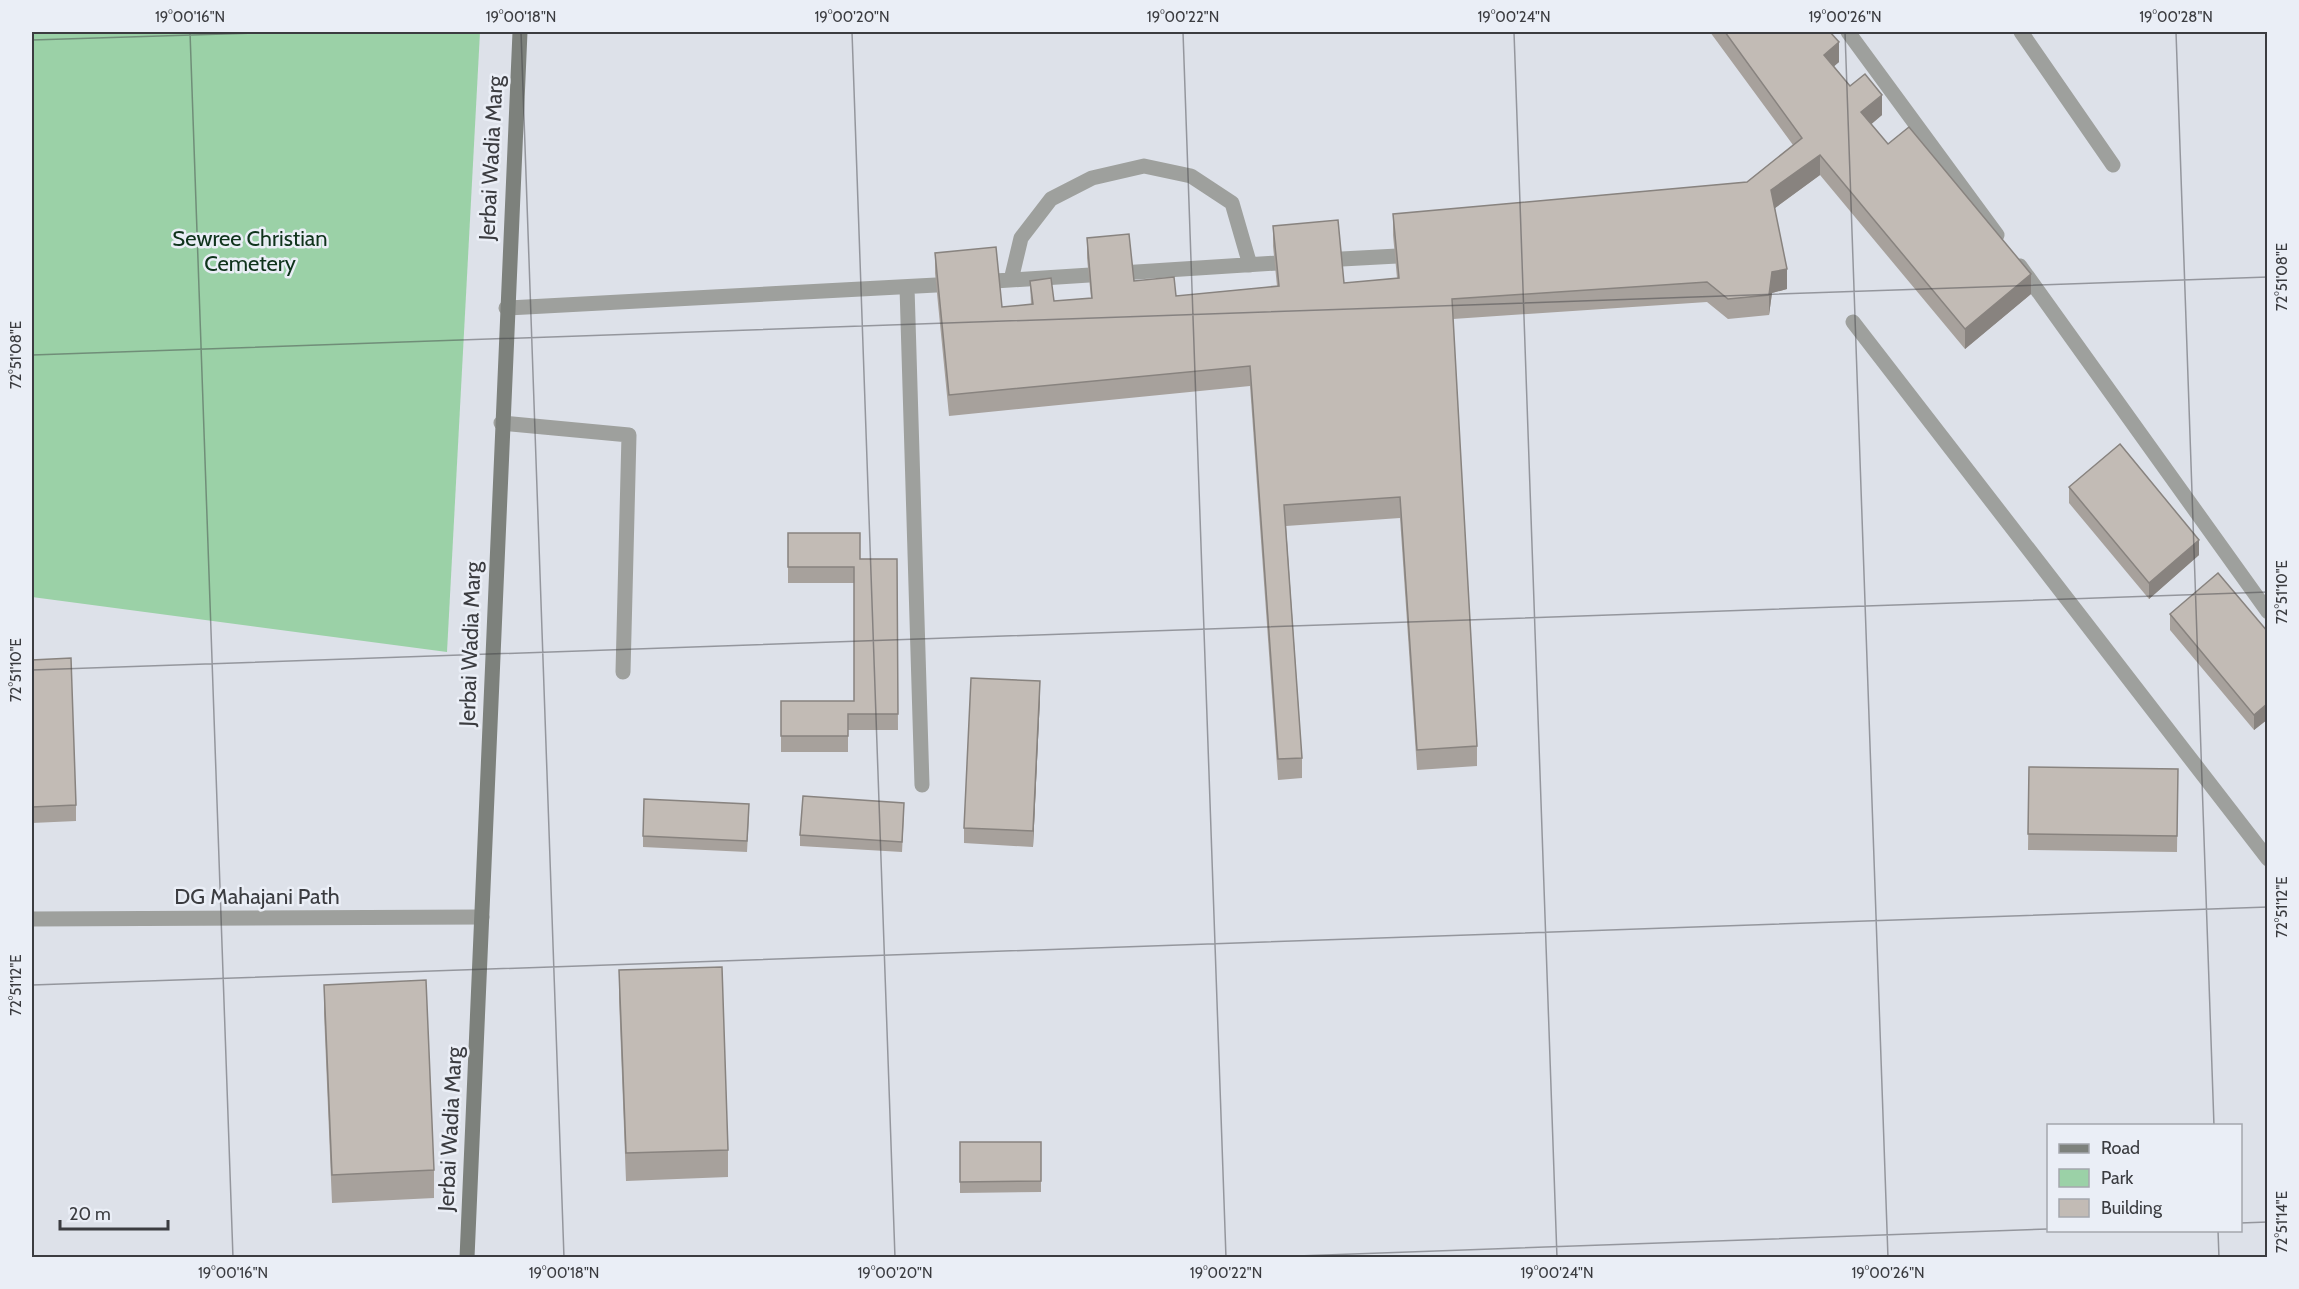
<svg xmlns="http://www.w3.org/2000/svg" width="2299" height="1289" font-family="Cabin,sans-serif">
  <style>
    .green { fill: #9bd1a7 }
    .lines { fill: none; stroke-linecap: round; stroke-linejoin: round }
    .lane { stroke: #9ea09d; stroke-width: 15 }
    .street { stroke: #9ea09d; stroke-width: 15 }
    .secondary { stroke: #7d817c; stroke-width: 15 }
    .wall { fill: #a7a19c }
    .shaded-wall { fill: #88837f }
    .building { fill: #c2bbb5; stroke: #88837f; stroke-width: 1.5 }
    .ticks { fill: none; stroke: #3b3c40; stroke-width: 1.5; stroke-opacity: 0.45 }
    .labels { text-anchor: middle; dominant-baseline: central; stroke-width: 5; stroke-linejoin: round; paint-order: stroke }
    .street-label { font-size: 22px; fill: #3b3c40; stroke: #eaeef6 }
    .park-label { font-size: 22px; fill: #0f331b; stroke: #eaeef6 }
    .neatline { fill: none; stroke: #3b3c40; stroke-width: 2 }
    .ticks-label { font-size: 15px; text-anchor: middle; fill: #3b3c40 }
  </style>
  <rect width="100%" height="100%" fill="#dde1e9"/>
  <path class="green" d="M32 32H480L447 652 32 597Z"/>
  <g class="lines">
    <path class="lane" d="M1323 260 1416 255
      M1011 280 1021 238 1051 199 1092 178 1144 166 1191 176 1232 203 1250 265
      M979 282 1293 262
      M907 287 922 785
      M506 308 955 284
      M1853 322 2268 859
      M501 423 629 435 623 672"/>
    <path class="street" d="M1848 32 1997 235
      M2021 32 2113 165
      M2020 266 2268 612
      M32 919 482 917"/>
    <path class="secondary" d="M467 1258C486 849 499 440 520 32"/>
  </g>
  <path class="wall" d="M1710 32H1830L1839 62 1834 66 1850 86 1882 115 1871 124 1888 144 2031 294 1965 349 1820 175 1775 208 1787 289 1772 293 1769 315 1728 319 1707 302 1453 319 1477 746V766L1417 770 1400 518 1286 526 1302 758V778L1278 780 1250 386 949 416 935 273V253L1002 307 1031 305 1030 281 1054 301 1091 298 1087 258V238L1134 281 1176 296 1277 286 1273 246V226L1344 283 1397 278 1393 235V214L1747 182 1793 145Z
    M2069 487 2199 555 2149 599 2069 503Z
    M788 533 860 559H897L898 730H848V752H781V701H854V583H788Z
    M2170 614 2268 632V719L2254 730 2170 630Z
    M32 660 76 805V821L32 823Z
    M1040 697 1033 847 964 843V828Z
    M2029 767 2178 769 2177 852 2028 850Z
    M904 814 902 852 800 846V835Z
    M749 815 747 852 643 847V836Z
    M619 970 728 1150V1177L626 1181 619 998Z
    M324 985 434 1170V1198L332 1203 324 1013Z
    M960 1142H1041V1192L960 1193Z"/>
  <path class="shaded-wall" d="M1839 42V62L1824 75V55Z
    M1882 95V115L1861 133V112Z
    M1820 155V175L1771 211V190Z
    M1787 269V289L1772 293 1769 315V295L1772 272Z
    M2031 274V294L1965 349V329Z
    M2199 540V555L2149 599V583Z
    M1040 681V697L1033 847V831Z
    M2268 703V719L2254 730V715Z"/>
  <path class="building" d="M1725 32H1830L1839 42 1824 55 1850 86 1865 74 1882 95 1861 112 1888 144 1909 127 2031 274 1965 329 1820 155 1771 190 1787 269 1772 272 1769 295 1728 299 1707 282 1452 299 1477 746 1417 750 1400 497 1284 505 1302 758 1278 759 1250 366 949 395 935 253 996 247 1002 307 1033 304 1030 281 1051 278 1054 301 1092 298 1087 238 1129 234 1134 281 1174 277 1176 296 1279 286 1273 226 1338 220 1344 283 1399 278 1393 214 1747 182 1802 138Z
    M2120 444 2199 540 2149 583 2069 487Z
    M788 533H860V559H897L898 714H848V736H781V701H854V567H788Z
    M2218 573 2268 632V703L2254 715 2170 614Z
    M71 658 76 805 32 807V660Z
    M971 678 1040 681 1033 831 964 828Z
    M2029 767 2178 769 2177 836 2028 834Z
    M803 796 904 803 902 842 800 835Z
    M644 799 749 804 747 841 643 836Z
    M722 967 728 1150 626 1153 619 970Z
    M426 980 434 1170 332 1175 324 985Z
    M960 1142H1041V1181L960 1182Z"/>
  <path class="ticks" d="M190 32 233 1258M521 32 564 1258M852 32 895 1258M1183 32 1226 1258M1514 32 1557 1258M1845 32 1888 1258M2176 32 2214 1126M32 40 289 32M32 355 2268 277M32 670 2268 592M32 985 2268 907M2240 1223 2268 1222M2218 1230 2219 1258M1242 1258 2048 1229"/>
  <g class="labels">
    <g class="street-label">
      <text transform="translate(491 158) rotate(-87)">Jerbai Wadia Marg</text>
      <text transform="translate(470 644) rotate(-88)">Jerbai Wadia Marg</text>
      <text x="257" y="896">DG Mahajani Path</text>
      <text transform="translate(450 1129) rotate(-87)">Jerbai Wadia Marg</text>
    </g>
    <g class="park-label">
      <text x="250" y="238">Sewree Christian<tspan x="250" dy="25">Cemetery</tspan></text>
    </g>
  </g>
  <rect width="2299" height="1289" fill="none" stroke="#eaeef6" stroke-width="66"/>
  <rect x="2047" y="1124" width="195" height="108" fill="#eaeef6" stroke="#a4a7ad" stroke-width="1.5"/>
  <rect x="2059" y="1144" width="30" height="9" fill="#7d817c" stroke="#a4a7ad" stroke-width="1.5"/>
  <text x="2101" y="1154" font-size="18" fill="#3b3c40">Road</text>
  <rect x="2059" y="1169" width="30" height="18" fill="#9bd1a7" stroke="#a4a7ad" stroke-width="1.5"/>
  <text x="2101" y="1184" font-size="18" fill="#3b3c40">Park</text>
  <rect x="2059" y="1199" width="30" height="18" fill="#c2bbb5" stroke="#a4a7ad" stroke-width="1.5"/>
  <text x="2101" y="1214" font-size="18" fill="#3b3c40">Building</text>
  <path d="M60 1220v9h108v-9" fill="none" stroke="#3b3c40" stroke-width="3"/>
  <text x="69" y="1220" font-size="18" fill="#3b3c40" stroke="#eaeef6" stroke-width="4.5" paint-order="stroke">20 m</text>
  <rect x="33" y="33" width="2233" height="1223" class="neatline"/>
  <g class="ticks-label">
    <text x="190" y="22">19°00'16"N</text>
    <text x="521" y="22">19°00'18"N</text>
    <text x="852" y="22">19°00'20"N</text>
    <text x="1183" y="22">19°00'22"N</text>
    <text x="1514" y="22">19°00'24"N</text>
    <text x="1845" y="22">19°00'26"N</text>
    <text x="2176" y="22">19°00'28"N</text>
    <text transform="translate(2282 277) rotate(-90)" y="5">72°51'08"E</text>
    <text transform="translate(16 355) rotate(-90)" y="5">72°51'08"E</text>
    <text transform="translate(2282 592) rotate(-90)" y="5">72°51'10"E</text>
    <text transform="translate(16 670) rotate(-90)" y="5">72°51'10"E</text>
    <text transform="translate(2282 907) rotate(-90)" y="5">72°51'12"E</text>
    <text transform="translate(16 985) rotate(-90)" y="5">72°51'12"E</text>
    <text transform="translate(2282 1222) rotate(-90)" y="5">72°51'14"E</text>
    <text x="233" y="1278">19°00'16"N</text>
    <text x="564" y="1278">19°00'18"N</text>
    <text x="895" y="1278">19°00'20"N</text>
    <text x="1226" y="1278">19°00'22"N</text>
    <text x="1557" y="1278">19°00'24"N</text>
    <text x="1888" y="1278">19°00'26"N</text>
  </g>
</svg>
